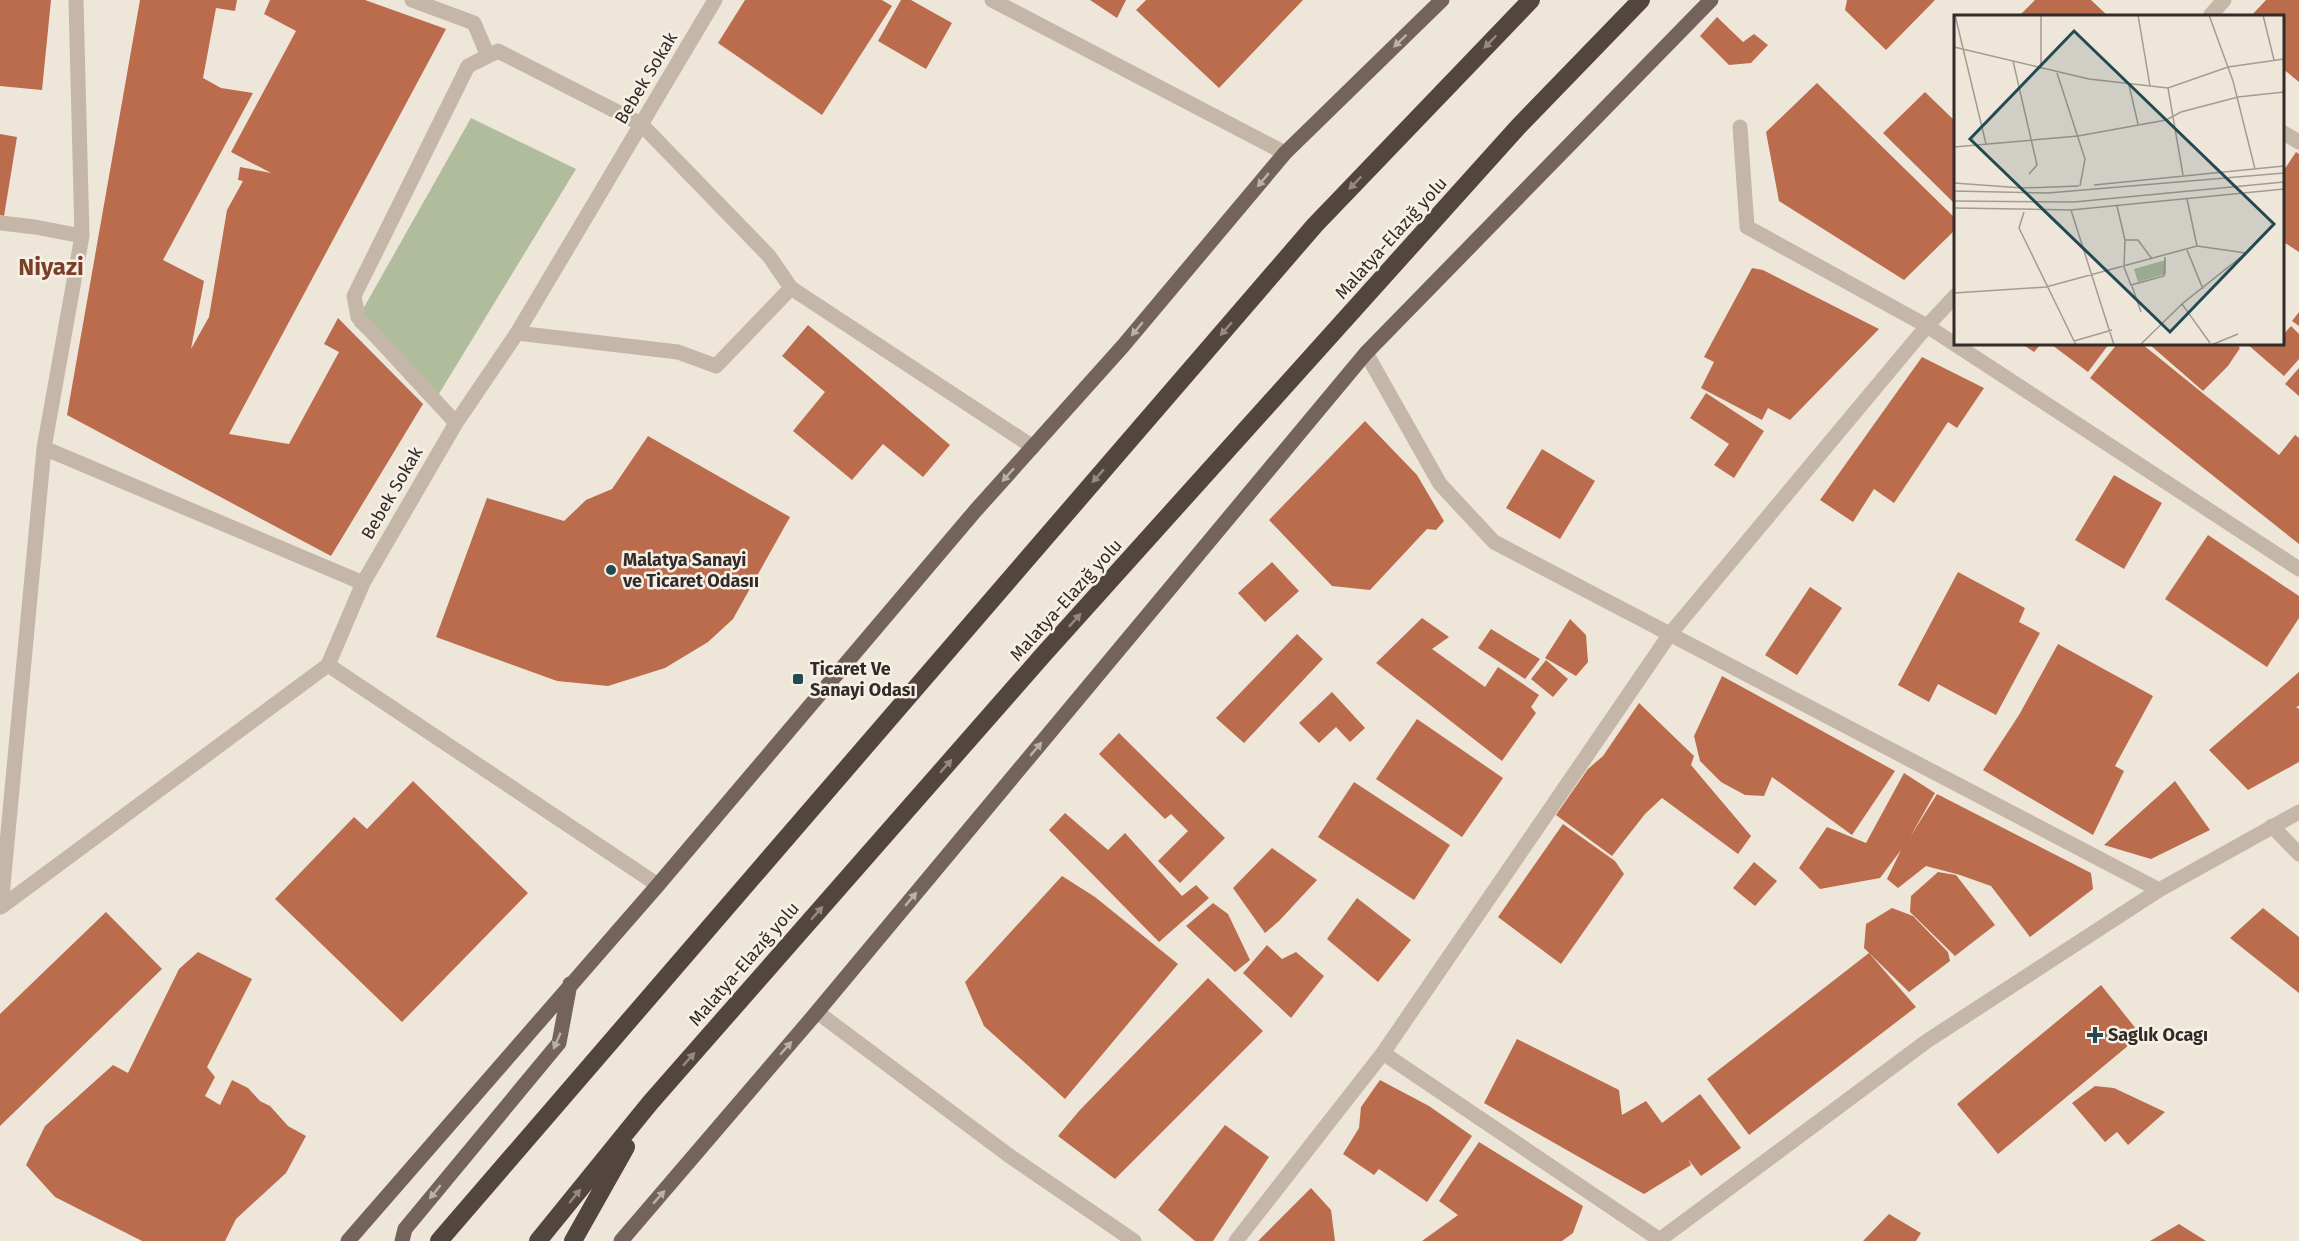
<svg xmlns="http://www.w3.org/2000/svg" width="2299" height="1241" font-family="'Fira Sans',sans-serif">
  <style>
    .green { fill: #b0bc9c }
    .building { fill: #ba6c4d }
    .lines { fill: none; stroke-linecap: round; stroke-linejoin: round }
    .minor { stroke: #c5b7a8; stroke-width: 15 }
    .major { stroke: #73635a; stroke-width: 15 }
    .highway { stroke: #53463f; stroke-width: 18 }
    .oneway { fill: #bcb1a7 }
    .oneway2 { fill: #958a82 }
    .poi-dot { fill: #214b50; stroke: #f7f0e6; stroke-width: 2 }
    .labels { text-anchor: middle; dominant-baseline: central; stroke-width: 5; stroke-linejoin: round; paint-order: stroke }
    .street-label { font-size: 18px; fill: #332b27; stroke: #f7f0e6 }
    .poi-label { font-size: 18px; font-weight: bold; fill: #332b27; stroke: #f7f0e6; text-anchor: start }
    .district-label { font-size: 24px; font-weight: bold; fill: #7a3f28; stroke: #f7f0e6 }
    .inset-road { fill: none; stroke: #a49b92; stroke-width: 1.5 }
    .view { fill: #214b50; fill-opacity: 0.15; stroke: #214b50; stroke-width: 3 }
    .inset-edge { fill: none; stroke: #332b27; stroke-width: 3 }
  </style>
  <rect width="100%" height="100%" fill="#efe6da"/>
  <path class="green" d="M471 118 576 169 434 402 354 325Z"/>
  <path class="building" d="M0 0H51L42 90 0 86Z
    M140 0H237L235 11 216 8 203 78 221 88 253 93 163 260 204 281 191 349 209 317 227 210 243 181 238 180 240 167 271 173 231 152 296 31 264 14 270 0H365L446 29 229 434 289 444 339 352 324 344 338 318 423 404 331 556 67 415Z
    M745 0H882L892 6 822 115 718 43Z
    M901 0H911L952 23 926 69 878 41Z
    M1090 0H1126L1117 18Z
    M1146 0H1303L1219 88 1136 10Z
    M1847 0H1935L1886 50 1845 10Z
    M2035 0H2091L2108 16H2019Z
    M2266 0H2299V82L2282 68V16H2251Z
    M1717 17 1743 42 1754 34 1768 45 1751 63 1729 65 1700 36Z
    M1817 83 1956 219V229L1904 280 1779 201 1766 132Z
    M1925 92 1956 122V205L1883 133Z
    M0 134 17 137 4 216 0 215Z
    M2296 152 2299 154V252L2282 241V173Z
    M1752 268 1763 270 1879 329 1790 420 1768 408 1762 420 1701 388 1714 362 1704 357Z
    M2299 312V326L2292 321Z
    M808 325 950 445 923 477 883 444 852 480 793 431 825 392 782 356Z
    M2291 326 2299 334V359L2284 376 2247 344H2282V336Z
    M2022 344H2041L2034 352Z
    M2053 344H2109L2088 372 2052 345Z
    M2117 344H2142L2279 455 2295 435 2299 438V544L2090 378Z
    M2149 344H2236L2240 348 2228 366 2203 391Z
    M1922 357 1984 388 1957 428 1948 422 1894 503 1874 489 1853 522 1820 500Z
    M2299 368V396L2285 384Z
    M1706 393 1764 431 1734 478 1714 465 1729 444 1690 418Z
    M1365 421 1417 475 1444 521 1436 530 1427 529 1370 590 1332 586 1269 520Z
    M648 436 790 517 733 619 708 642 665 668 608 686 557 681 436 637 487 498 564 521 586 500 612 489Z
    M1542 449 1595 481 1560 539 1506 508Z
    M2114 475 2162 503 2124 569 2075 540Z
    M2208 535 2299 596V618L2267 667 2165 599Z
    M1272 562 1299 591 1265 622 1238 593Z
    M1958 572 2025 608 2019 622 2040 633 1996 715 1938 684 1929 702 1898 685Z
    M1810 587 1842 608 1797 675 1765 655Z
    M1422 618 1449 637 1432 649 1485 687 1498 667 1539 695 1531 707 1536 713 1502 761 1376 663Z
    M1570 619 1586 635 1588 662 1576 676 1545 658Z
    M1491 629 1540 659 1525 679 1478 648Z
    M1297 634 1323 659 1244 743 1216 718Z
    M2058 644 2153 696 2115 766 2124 771 2093 835 1983 770 2019 715Z
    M1546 660 1568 679 1553 697 1531 679Z
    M2299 672V706L2296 707 2299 709V762L2248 790 2209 750Z
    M1722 676 1895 771 1852 835 1772 777 1764 796 1745 795 1721 782 1700 761 1694 736Z
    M1332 692 1365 728 1350 742 1336 727 1319 743 1299 723Z
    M1639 703 1694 756 1691 765 1751 836 1738 854 1662 798 1645 814 1612 856 1556 815 1588 769 1603 756Z
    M1417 719 1503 778 1462 837 1376 779Z
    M1119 733 1225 838 1180 883 1158 861 1188 831 1171 814 1165 819 1099 754Z
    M1904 773 1935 793 1910 837 1937 794 2091 873 2093 889 2030 937 1991 886 1960 875 1926 866 1898 888 1887 879 1901 850 1880 878 1820 889 1799 868 1827 827 1866 843Z
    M413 781 528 893 402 1022 275 899 354 817 367 829Z
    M2175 781 2210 830 2151 859 2104 845Z
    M1354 782 1450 845 1414 900 1318 837Z
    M1065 813 1108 850 1125 833 1182 896 1196 885 1209 898 1159 942 1049 830Z
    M1563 824 1615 861 1624 874 1561 964 1498 917Z
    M1272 848 1317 880 1279 921 1265 933 1233 888Z
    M1754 862 1777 881 1755 906 1733 888Z
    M1938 872 1956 875 1995 925 1955 956 1910 912 1911 896Z
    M1062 876 1095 897 1178 964 1065 1099 984 1026 965 982Z
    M1357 898 1411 940 1378 982 1327 939Z
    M1213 903 1228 914 1250 960 1235 972 1186 926Z
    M1892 908 1913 916 1948 952 1950 961 1909 992 1864 948 1866 924Z
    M2263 908 2299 937V993L2230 938Z
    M106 912 162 969 0 1126V1014Z
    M1267 945 1282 959 1296 952 1324 976 1291 1018 1243 973Z
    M198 952 252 979 207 1067 215 1077 205 1096 220 1105 232 1080 248 1088 260 1101 270 1106 288 1126 306 1136 286 1173 236 1219 225 1241H142L55 1197 26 1165 45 1126 113 1065 128 1073 179 969Z
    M1869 953 1916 1007 1749 1135 1707 1079Z
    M1208 978 1263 1031 1115 1179 1058 1136 1079 1111Z
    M2101 985 2141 1035 1998 1154 1957 1104Z
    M1517 1039 1619 1090 1622 1115 1646 1101 1662 1123 1700 1094 1741 1148 1701 1176 1688 1159 1691 1165 1644 1194 1484 1103Z
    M1380 1080 1429 1106 1472 1136 1427 1202 1379 1169 1374 1175 1343 1154 1359 1128 1361 1107Z
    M2095 1086 2114 1088 2165 1112 2128 1145 2117 1132 2105 1142 2072 1103Z
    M1225 1125 1269 1157 1213 1241H1195L1158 1210Z
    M1479 1142 1583 1206 1573 1233 1562 1241H1422L1458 1215 1439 1201Z
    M1311 1188 1331 1210 1335 1241H1258Z
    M1889 1214 1921 1233 1916 1241H1863Z
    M2179 1224 2206 1241H2150Z"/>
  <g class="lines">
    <path class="minor" d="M76 0 82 236
      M412 0 474 23 488 56
      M992 0 1285 153
      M2210 16 2224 0
      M1740 127 1747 227 1927 326 2299 569
      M2282 132 2299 142
      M0 223 35 227 82 236 44 448 1 907
      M517 333 678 352 716 366 791 288 1033 447
      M1366 353 1440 484 1494 542 2159 890
      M456 423 358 317 354 296 468 66 498 51 641 124 769 256 791 288
      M44 448 363 583
      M328 665 658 885
      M2272 826 2299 854
      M1 907 328 665 363 583 456 423 517 333 715 0
      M817 1012 1011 1157 1134 1241
      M1383 1053 1660 1240
      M1236 1241 1383 1053 1670 634 1927 326 1956 295
      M1658 1241 1927 1041 2159 890 2299 812"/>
    <path class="major" d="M348 1241 658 885 976 510 1123 346 1285 153 1442 0
      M402 1241 405 1229 559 1043 570 984
      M621 1241 817 1012 1366 353 1711 0"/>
    <path class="highway" d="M439 1241 1315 225 1531 0
      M538 1241 650 1103 1043 655 1518 127 1641 0
      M573 1241 626 1147"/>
  </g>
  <defs><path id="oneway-solid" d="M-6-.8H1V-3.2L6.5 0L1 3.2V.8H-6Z" transform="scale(1.5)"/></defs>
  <g class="oneway">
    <use href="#oneway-solid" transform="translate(1400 41) rotate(136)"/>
    <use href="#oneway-solid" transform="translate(1263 180) rotate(130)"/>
    <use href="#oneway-solid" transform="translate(1137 329) rotate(130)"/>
    <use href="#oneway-solid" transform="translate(1008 475) rotate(132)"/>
    <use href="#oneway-solid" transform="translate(1036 749) rotate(-50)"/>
    <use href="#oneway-solid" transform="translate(911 899) rotate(-50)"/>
    <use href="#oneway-solid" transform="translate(557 1041) rotate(114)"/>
    <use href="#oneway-solid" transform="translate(786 1048) rotate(-49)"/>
    <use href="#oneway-solid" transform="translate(435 1192) rotate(129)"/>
    <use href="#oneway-solid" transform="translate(659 1197) rotate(-49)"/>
  </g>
  <g class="oneway2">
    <use href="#oneway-solid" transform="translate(1490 42) rotate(134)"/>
    <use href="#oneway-solid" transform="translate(1355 183) rotate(134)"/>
    <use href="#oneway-solid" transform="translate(1226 329) rotate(131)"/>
    <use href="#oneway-solid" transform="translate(1098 476) rotate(131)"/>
    <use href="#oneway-solid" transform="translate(1075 620) rotate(-48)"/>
    <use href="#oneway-solid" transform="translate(946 766) rotate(-49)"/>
    <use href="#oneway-solid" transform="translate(817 913) rotate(-49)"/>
    <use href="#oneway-solid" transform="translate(689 1059) rotate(-49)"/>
    <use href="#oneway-solid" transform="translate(575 1196) rotate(-51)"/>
  </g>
  <g class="poi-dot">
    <circle cx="611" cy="570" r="6"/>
    <rect x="792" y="673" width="12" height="12" rx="3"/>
    <path d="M2092 1026h6v6h6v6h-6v6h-6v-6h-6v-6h6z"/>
  </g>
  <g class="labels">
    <g class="street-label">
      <text transform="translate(646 78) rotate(-59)">Bebek Sokak</text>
      <text transform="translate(1391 238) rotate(-48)">Malatya-Elazığ yolu</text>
      <text transform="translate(392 493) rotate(-60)">Bebek Sokak</text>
      <text transform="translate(1066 600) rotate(-48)">Malatya-Elazığ yolu</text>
      <text transform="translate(744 964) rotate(-49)">Malatya-Elazığ yolu</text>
    </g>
    <g class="poi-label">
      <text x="623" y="560">Malatya Sanayi<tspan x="623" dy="21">ve Ticaret Odasıı</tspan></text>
      <text x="810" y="669">Ticaret Ve<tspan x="810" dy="21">Sanayi Odası</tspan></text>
      <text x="2108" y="1035">Saglık Ocagı</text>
    </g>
    <g class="district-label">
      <text x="51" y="267">Niyazi</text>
    </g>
  </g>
  <g transform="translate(1954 15)">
    <rect width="330" height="330" fill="#efe6da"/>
    <path d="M212 245V259L184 267 180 254Z" fill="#b0bc9c"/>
    <path class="inset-road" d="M1 0 32 129M87 0V54M184 0 196 71M255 0 279 66 301 154M309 0 320 45M0 32 135 64 214 73 274 52 330 44M59 46 83 150 75 159M103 58 131 144 126 171M175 70 184 109M214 73 229 160M0 132 124 121 212 105 227 97 284 82 330 77M0 168 68 173 125 171M140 170 330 151M0 176 94 178 330 158M233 184 243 231M0 186 120 187 330 167M163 191 171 225H184L198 244M0 193 117 195 330 174M117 195 160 330M70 197 65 213 122 330M171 225 170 252 177 270 210 261 211 242M233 235 249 274M178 271 187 297M0 278 92 272 243 231 292 238M120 326 158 315M256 328 228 289 292 238M186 330 228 289M257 330 284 319"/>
    <path class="view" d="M120 16 320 209 216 317 16 124Z"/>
    <rect width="330" height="330" class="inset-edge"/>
  </g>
</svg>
